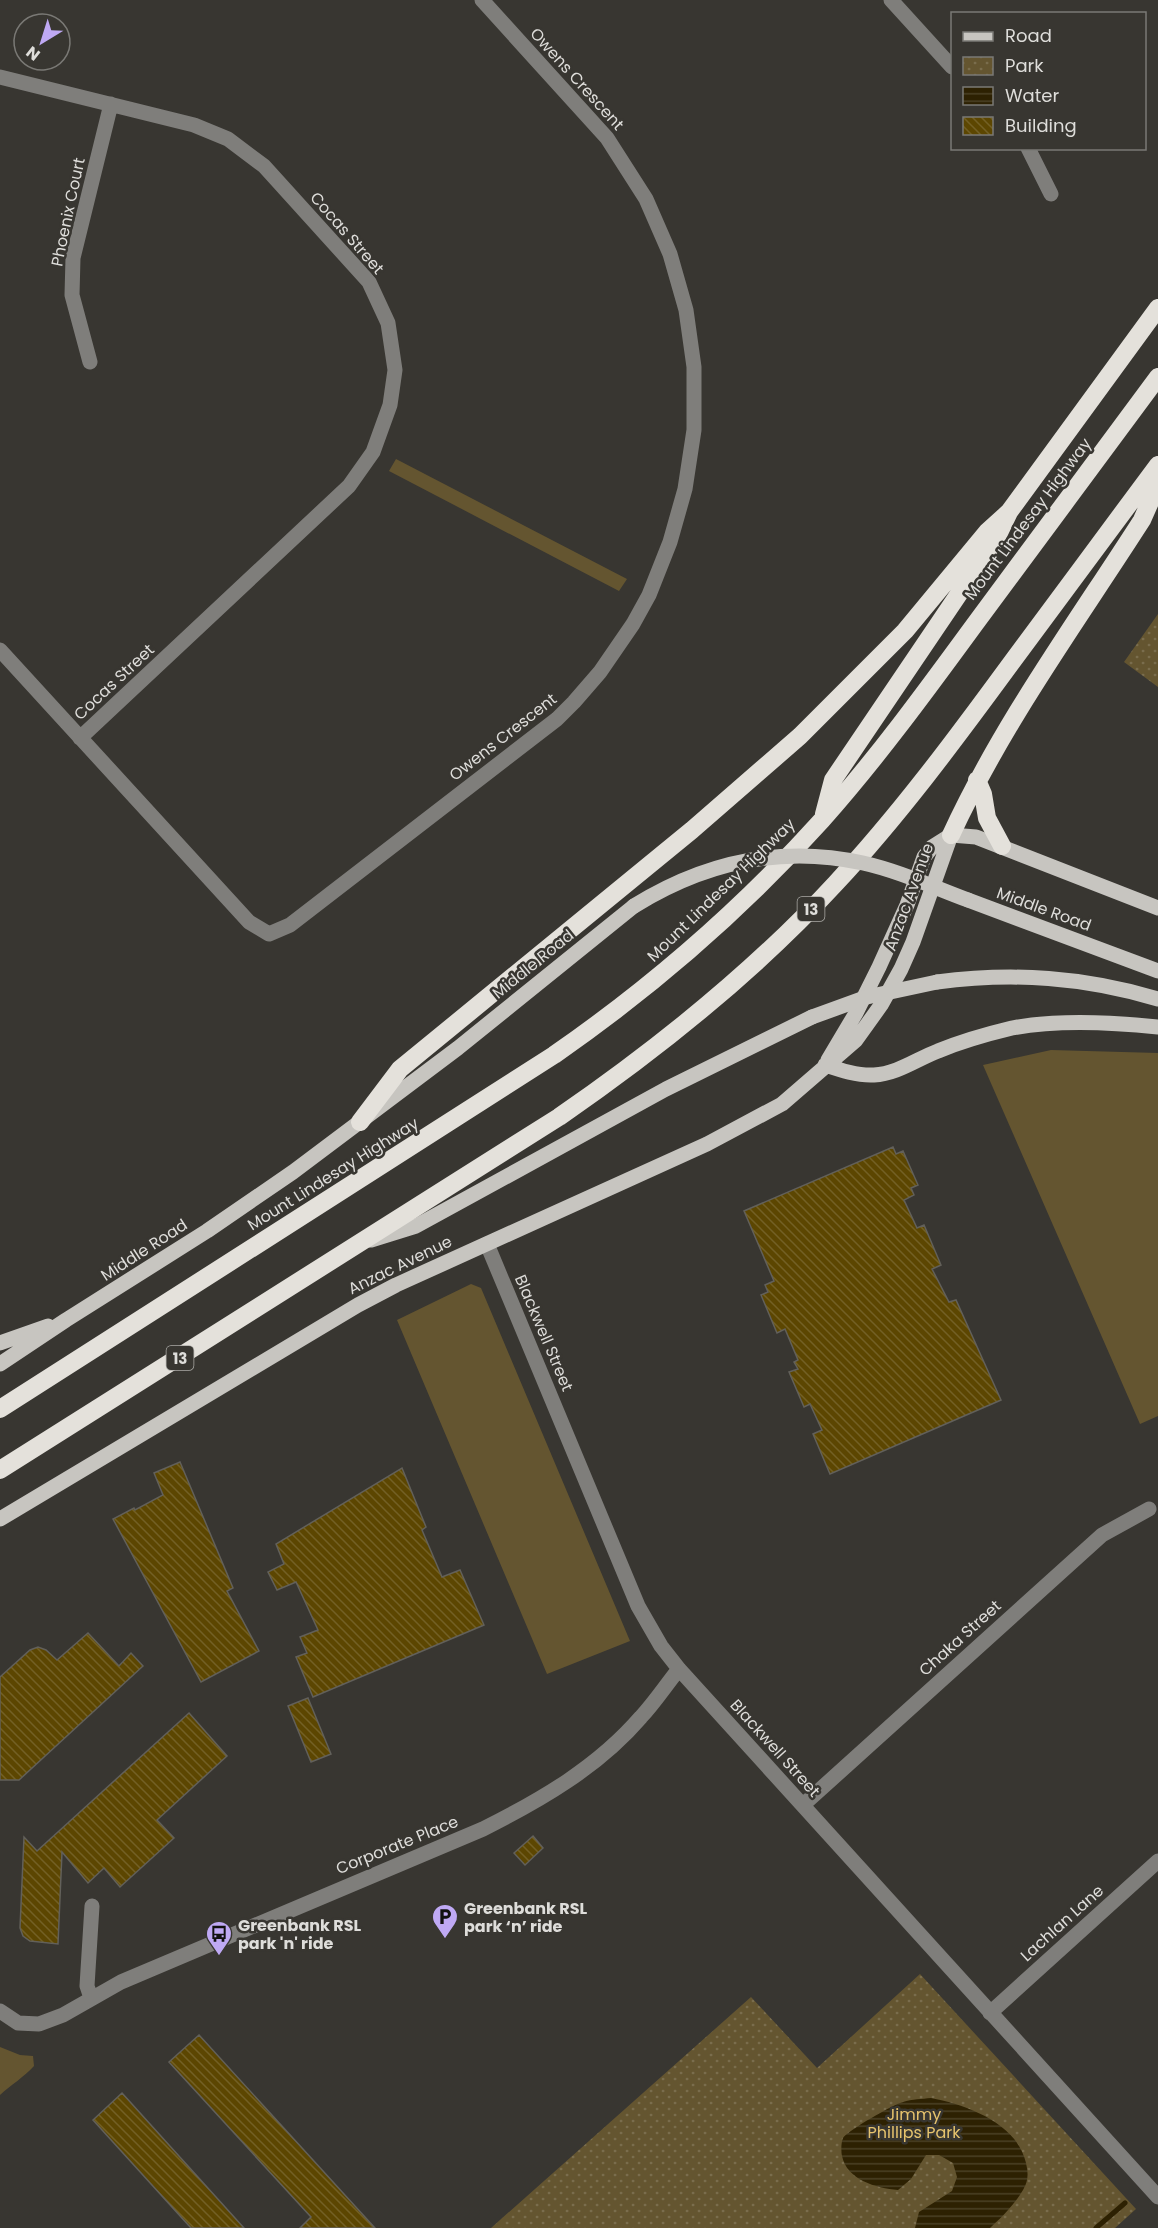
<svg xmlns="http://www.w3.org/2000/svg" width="1158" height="2228" font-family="Poppins,sans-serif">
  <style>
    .grass { fill: #645530 }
    .park { fill: url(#park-dots) }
    .water { fill: url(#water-rules) }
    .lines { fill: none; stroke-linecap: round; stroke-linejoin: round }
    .stream { stroke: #2d2102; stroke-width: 5 }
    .building { fill: url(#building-back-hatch); stroke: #62605a; stroke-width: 1.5 }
    .minor { stroke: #7f7e7b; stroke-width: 15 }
    .major { stroke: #c7c5c0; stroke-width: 15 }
    .highway { stroke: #e4e1db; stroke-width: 18 }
    .major-bridge { stroke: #c7c5c0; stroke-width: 15 }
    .labels { text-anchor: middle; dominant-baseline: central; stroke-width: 5; stroke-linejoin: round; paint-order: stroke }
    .shield { fill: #383631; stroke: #acaba7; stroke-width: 1.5 }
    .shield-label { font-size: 15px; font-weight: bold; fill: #deddda }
    .street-label { font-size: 16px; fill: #deddda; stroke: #383631 }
    .poi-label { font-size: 16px; font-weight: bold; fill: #deddda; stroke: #383631; text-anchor: start }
    .park-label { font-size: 16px; fill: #e6c36d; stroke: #383631 }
  </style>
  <defs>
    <pattern id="park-dots" width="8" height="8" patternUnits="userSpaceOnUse" patternTransform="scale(1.5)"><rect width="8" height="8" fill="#645530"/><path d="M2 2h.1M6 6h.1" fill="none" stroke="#7a6d4d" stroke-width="1.8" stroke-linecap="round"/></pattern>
    <pattern id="water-rules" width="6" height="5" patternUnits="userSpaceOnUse" patternTransform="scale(1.5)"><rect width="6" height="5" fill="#2d2102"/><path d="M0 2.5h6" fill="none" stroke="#4b4126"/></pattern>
    <pattern id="building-back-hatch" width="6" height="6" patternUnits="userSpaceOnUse" patternTransform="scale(1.5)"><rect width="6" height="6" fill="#5c4601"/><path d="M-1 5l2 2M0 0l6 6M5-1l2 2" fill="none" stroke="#736025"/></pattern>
  </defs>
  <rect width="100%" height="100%" fill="#383631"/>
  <path class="grass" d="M396 459 627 579 619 591 389 471Z
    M1051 1050 1158 1053V1416L1140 1424 983 1065Z
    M471 1284 481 1288 630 1641 547 1674 397 1320Z
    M0 2047 20 2055 33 2056 34 2066C24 2077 11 2085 0 2095Z"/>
  <path class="park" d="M1158 614V687L1124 662Z
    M920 1974 1136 2209 1115 2228H491L751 1997 817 2068Z"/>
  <path class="water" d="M931 2098C967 2105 1017 2123 1026 2163 1028 2172 1029 2180 1023 2190 1015 2204 1002 2217 990 2228H915L919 2212 952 2191 957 2177 953 2163 939 2155H926L911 2179 898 2190C876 2188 847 2180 842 2156 841 2151 841 2143 843 2138 847 2131 894 2104 903 2102 912 2099 922 2099 931 2098Z"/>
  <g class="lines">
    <path class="stream" d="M1096 2228 1125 2203"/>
  </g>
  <path class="building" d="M893 1147 896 1154 903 1151 918 1185 911 1188 914 1195 904 1200 917 1228 924 1225 941 1265 932 1269 949 1302 956 1300 1001 1400 830 1474 813 1434 822 1430 810 1404 804 1407 789 1372 798 1369 794 1362 798 1360 785 1329 777 1333 761 1295 768 1292 765 1285 774 1281 744 1211Z
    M180 1462 233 1588 227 1591 259 1651 201 1682 113 1519 134 1508 135 1510 163 1495 154 1473Z
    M402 1468 426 1527 422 1530 442 1577 460 1570 484 1625 313 1697 296 1657 307 1653 300 1637 318 1630 296 1582 277 1590 268 1572 284 1564 276 1544Z
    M88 1633 119 1666 131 1653 143 1666 19 1780H0V1677L30 1650 38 1647 46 1650 57 1660Z
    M308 1698 331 1754 311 1762 288 1706Z
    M189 1713 227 1756 157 1820 174 1838 120 1887 104 1868 88 1883 62 1852 58 1944 30 1941 23 1936 20 1928 24 1837 37 1851Z
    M533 1836 543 1848 525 1865 514 1853Z
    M199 2035 375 2228H300L311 2217 169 2062Z
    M122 2093 244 2228H191L93 2120Z"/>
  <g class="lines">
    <path class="minor" d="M891 0 952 67
      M0 77 194 125 228 139 264 166 369 282 388 323 395 370 390 405 373 452 349 486 80 738
      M1028 148 1051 194
      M90 362 72 295 73 258 111 104
      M0 650 249 922 269 934 290 925 557 719 574 702 600 672 633 624 649 595 670 542 685 489 694 430V367L686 310 670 254 646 199 607 138 482 0
      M487 1244 638 1606 661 1646 679 1669 1158 2197
      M803 1805 1102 1535 1149 1509
      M91 1998 87 1986 92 1906
      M0 2011 18 2023 39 2024 63 2015 121 1982 483 1829C541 1800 598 1767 641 1717 655 1702 666 1685 679 1669
      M990 2013 1158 1861"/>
    <path class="major" d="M968 900 1158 971
      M937 982C1014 972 1084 977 1158 999
      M828 1060 856 1013 879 967 907 905 924 857 932 847 951 835 976 837 1158 908
      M825 1065C840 1070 858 1076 874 1075 897 1074 917 1059 938 1051 962 1041 987 1034 1012 1028 1059 1019 1111 1022 1158 1027
      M371 1240 416 1226 666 1089 812 1017
      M0 1343 48 1326
      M0 1364 66 1320 207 1231 293 1172 458 1048 634 906
      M0 1519 358 1305 396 1285 707 1144 782 1104 856 1040 881 1005 901 969 913 942 951 835"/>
    <path class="highway" d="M977 780 983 794 987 818 1002 846
      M824 814 833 780 996 539 1009 512 1158 308
      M951 835C1002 724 1076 623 1142 520L1158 484
      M360 1122 400 1069 692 830 800 736 905 631 987 532 1009 512
      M0 1409 554 1055C652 987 742 909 822 820 877 758 926 691 975 624 1036 542 1097 459 1158 377
      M0 1470 559 1117C659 1048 754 972 836 883 899 815 954 741 1009 666 1059 599 1108 532 1158 465"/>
    <path class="major-bridge" d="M634 906C705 862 781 845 863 863 899 871 933 887 968 900
      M812 1017 867 997 937 982"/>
  </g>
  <defs>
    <symbol id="parking-pin" viewBox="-11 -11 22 30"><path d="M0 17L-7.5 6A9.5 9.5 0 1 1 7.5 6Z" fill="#bfa9f4" stroke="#383631"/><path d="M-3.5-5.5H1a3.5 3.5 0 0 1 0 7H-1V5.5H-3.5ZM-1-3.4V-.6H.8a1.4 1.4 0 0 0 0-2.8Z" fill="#111"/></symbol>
    <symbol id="bus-pin" viewBox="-11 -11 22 30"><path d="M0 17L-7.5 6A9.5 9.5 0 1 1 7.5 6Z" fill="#bfa9f4" stroke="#383631"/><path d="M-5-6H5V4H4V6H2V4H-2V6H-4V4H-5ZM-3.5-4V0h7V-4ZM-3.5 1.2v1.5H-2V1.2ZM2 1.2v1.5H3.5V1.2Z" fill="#111"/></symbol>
  </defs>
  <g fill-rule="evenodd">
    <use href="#parking-pin" x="430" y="1902" width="30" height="40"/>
    <use href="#bus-pin" x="204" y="1919" width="30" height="40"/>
  </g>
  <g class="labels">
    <g class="shield">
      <rect x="797.5" y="897" width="27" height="24" rx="4.5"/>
      <rect x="166.5" y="1346" width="27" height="24" rx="4.5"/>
    </g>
    <g class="shield-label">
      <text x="811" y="909">13</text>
      <text x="180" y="1358">13</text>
    </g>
    <g class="street-label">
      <text transform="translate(577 79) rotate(48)">Owens Crescent</text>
      <text transform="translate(68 212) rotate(-78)">Phoenix Court</text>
      <text transform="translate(347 233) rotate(49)">Cocas Street</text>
      <text transform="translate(1028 519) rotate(-53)">Mount Lindesay Highway</text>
      <text transform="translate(114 682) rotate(-43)">Cocas Street</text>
      <text transform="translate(503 737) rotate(-38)">Owens Crescent</text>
      <text transform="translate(721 890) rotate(-44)">Mount Lindesay Highway</text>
      <text transform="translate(909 897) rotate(-70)">Anzac Avenue</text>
      <text transform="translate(1044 909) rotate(20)">Middle Road</text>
      <text transform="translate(533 964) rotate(-39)">Middle Road</text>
      <text transform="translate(333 1174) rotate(-32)">Mount Lindesay Highway</text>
      <text transform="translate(144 1250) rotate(-33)">Middle Road</text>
      <text transform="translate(400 1265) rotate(-26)">Anzac Avenue</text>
      <text transform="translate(544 1333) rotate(67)">Blackwell Street</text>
      <text transform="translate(960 1638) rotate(-42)">Chaka Street</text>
      <text transform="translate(775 1748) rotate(48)">Blackwell Street</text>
      <text transform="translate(397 1845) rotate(-22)">Corporate Place</text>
      <text transform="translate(1062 1923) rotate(-42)">Lachlan Lane</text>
    </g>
    <g class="poi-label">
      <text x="464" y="1908">Greenbank RSL<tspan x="464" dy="18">park ‘n’ ride</tspan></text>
      <text x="238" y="1925">Greenbank RSL<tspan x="238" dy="18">park 'n' ride</tspan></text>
    </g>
    <g class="park-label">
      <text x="914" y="2114">Jimmy<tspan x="914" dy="18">Phillips Park</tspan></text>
    </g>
  </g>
  <rect x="951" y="12" width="195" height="138" fill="#383631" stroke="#7a7975" stroke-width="1.5"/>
  <rect x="963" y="32" width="30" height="9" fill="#c7c5c0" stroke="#7a7975" stroke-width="1.5"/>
  <text x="1005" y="42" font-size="18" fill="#deddda">Road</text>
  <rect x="963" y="57" width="30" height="18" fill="url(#park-dots)" stroke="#7a7975" stroke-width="1.5"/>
  <text x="1005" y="72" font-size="18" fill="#deddda">Park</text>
  <rect x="963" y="87" width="30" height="18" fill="url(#water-rules)" stroke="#7a7975" stroke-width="1.5"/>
  <text x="1005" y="102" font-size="18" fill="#deddda">Water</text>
  <rect x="963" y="117" width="30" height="18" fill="url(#building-back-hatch)" stroke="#7a7975" stroke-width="1.5"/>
  <text x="1005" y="132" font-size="18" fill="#deddda">Building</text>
  <g transform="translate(42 42) rotate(218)"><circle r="28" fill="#383631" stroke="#7a7975" stroke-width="1.5"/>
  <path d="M0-4.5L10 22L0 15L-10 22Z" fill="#bfa9f4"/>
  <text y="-9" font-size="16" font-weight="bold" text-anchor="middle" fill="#deddda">N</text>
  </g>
</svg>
